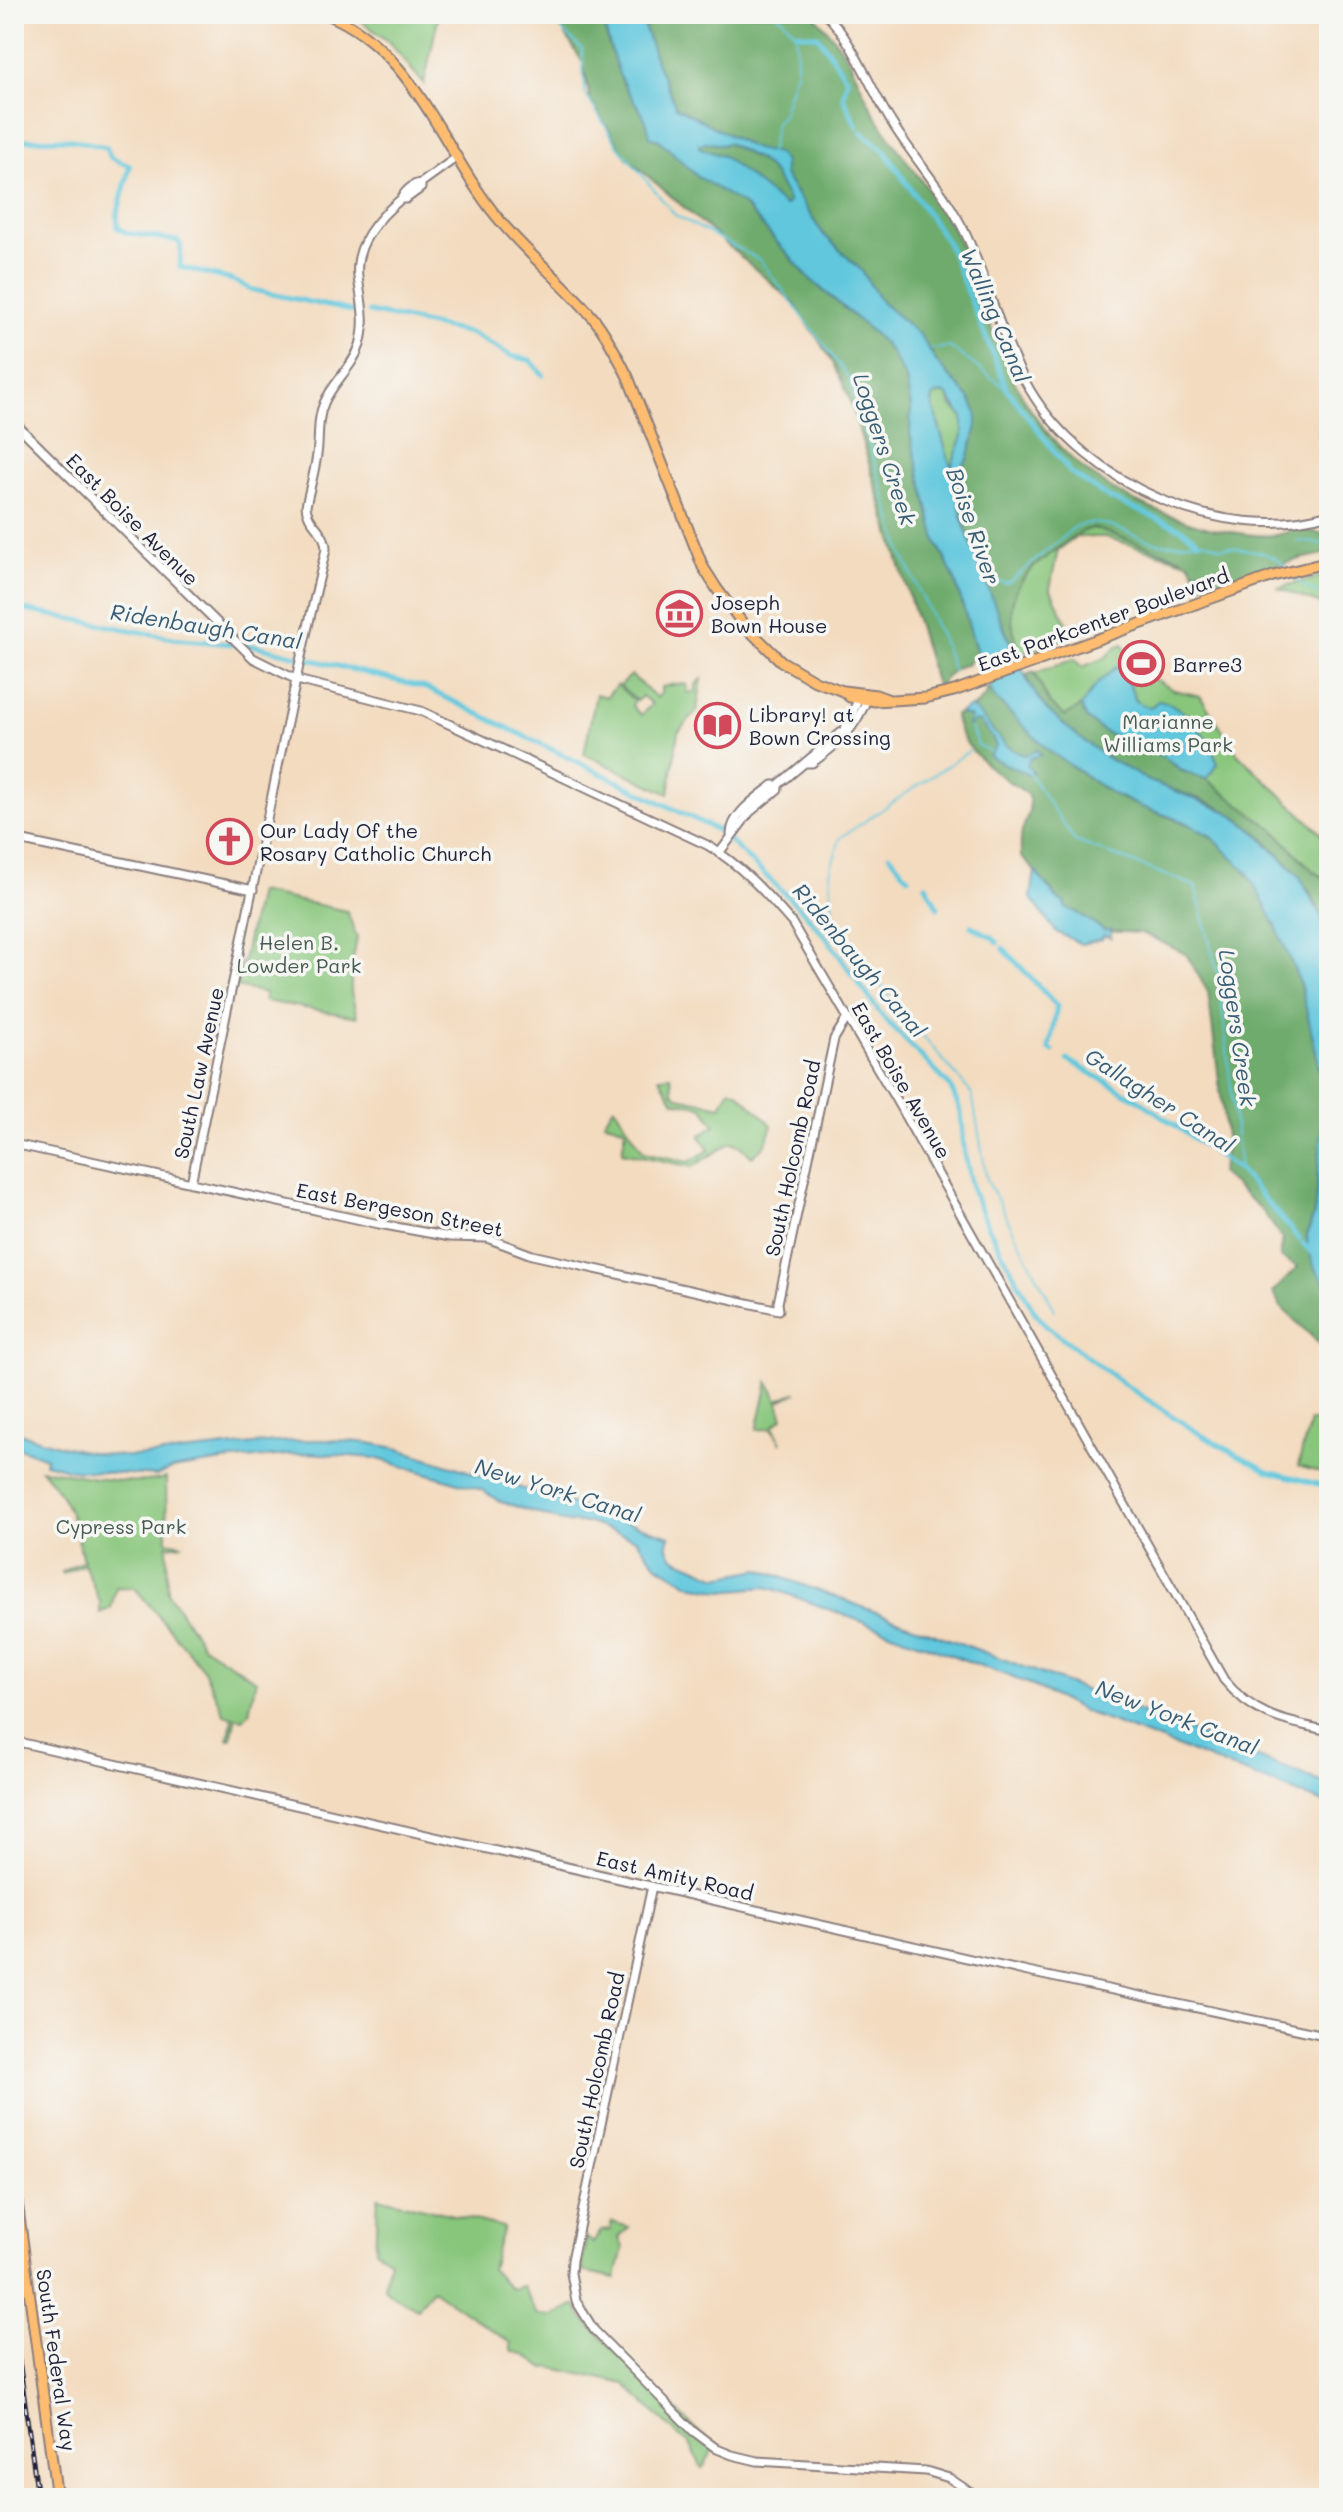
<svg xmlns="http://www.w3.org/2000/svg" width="1343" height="2512" font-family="Mali,sans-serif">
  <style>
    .green { fill: #88c67c; stroke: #55745c; stroke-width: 2 }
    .forest { fill: #6eab6c; stroke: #486654; stroke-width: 2 }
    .water { fill: #60c7dd; stroke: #41748c; stroke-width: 2; fill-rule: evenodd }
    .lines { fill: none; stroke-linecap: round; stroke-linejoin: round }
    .stream { stroke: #60c7dd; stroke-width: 2 }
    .canal { stroke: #60c7dd; stroke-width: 5 }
    .river { stroke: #60c7dd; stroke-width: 9 }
    .minor-casing { stroke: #8a7e7d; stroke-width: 11 }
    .major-casing { stroke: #8a7e7d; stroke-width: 13 }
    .minor { stroke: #fff; stroke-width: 7 }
    .major { stroke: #febc70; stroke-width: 9 }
    .rail-casing { stroke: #22223b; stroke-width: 5 }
    .rail { stroke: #f6f6f2; stroke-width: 2; stroke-dasharray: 6; stroke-linecap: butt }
    .labels { text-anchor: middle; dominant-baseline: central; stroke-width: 7; stroke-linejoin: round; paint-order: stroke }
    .street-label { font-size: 20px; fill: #22223b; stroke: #f6f6f2 }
    .poi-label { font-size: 20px; fill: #22223b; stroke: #f6f6f2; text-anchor: start }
    .park-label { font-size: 20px; fill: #465b52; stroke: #f6f6f2 }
    .water-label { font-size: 22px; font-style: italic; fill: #385c74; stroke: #f6f6f2 }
  </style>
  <rect width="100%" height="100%" fill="#f6f6f2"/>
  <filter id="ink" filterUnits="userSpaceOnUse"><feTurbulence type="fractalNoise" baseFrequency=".0125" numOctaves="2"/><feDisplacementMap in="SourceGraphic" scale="16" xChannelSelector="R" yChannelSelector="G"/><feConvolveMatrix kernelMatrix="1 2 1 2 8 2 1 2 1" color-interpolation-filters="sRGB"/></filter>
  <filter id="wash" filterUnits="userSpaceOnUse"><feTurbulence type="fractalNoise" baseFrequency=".006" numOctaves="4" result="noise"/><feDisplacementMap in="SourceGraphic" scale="32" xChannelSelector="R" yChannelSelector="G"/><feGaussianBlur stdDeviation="1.8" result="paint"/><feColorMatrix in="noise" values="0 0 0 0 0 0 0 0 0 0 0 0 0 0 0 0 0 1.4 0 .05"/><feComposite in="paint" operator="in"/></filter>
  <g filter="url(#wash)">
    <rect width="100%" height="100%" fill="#f3dbbf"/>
    <path class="green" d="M352 14H439L424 84 389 42Z
      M942 393 947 395 952 406 963 417V436L951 468 932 403 933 396Z
      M1005 400 1105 500 1286 555 1199 586 1191 563 1105 537H1077L1058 550 1050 588 1070 629 1066 638 1022 654 1009 633Z
      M1319 577 1329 579V607L1278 588Z
      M1123 644 1131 665 1174 690 1200 696 1238 754 1318 830 1329 845V940L1303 873 1087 738 1050 704 1033 674 1074 659 1082 667 1105 658 1117 646Z
      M631 675 657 698 661 693V687C670 686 678 682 687 685V693L696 692V684L702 679 697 711 678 732 669 794 584 754 596 694 606 697 617 685 635 701 632 706 641 715 652 704 642 696 637 701 620 686Z
      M258 892 347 911 357 938 351 969V992L357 1017 264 1001 265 993 237 987Z
      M671 1076 673 1092 679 1097 721 1106 730 1089 738 1092 772 1125 766 1144 752 1157 741 1146 732 1142 692 1167 622 1152 626 1129 604 1122 614 1106 644 1152 689 1162 709 1150 700 1136 715 1125 703 1107 674 1101 659 1077Z
      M768 1382 778 1400 797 1392 778 1402 783 1418 773 1426 781 1443 772 1428 757 1430Z
      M1310 1421 1329 1425V1475L1298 1466Z
      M41 1469C77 1474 130 1488 166 1478L167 1541 183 1544 167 1546 168 1593 203 1646 256 1680 249 1712 243 1719 236 1717 231 1739H228L233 1717 224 1714 204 1670 135 1588 116 1587 111 1608 100 1613V1602L84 1564 62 1574 61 1572 83 1561C74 1520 70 1502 41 1469Z
      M378 2197 503 2227 491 2269 511 2289 522 2286 538 2315 553 2316 576 2305 582 2318 715 2448 704 2466 702 2468 689 2442 680 2437 625 2384 549 2367 545 2369 525 2355 511 2350V2343L432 2289 417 2309 389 2293 384 2287 390 2260 375 2250Z
      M612 2222 629 2227 619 2238 623 2247 616 2278 582 2271 586 2237 593 2243 601 2231 610 2230Z"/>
    <path class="forest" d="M568 14H602L608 42 623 83 659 140 745 206 809 278 878 337 891 352 906 379 911 408 910 434 936 540 955 580 979 658 971 659 967 665C955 665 948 676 940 684L936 685 849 397 832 360 793 302 627 158 590 100 583 63 561 27Z
      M640 14H813C827 29 840 44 850 62 859 80 866 99 876 116 901 158 936 193 957 237 978 278 987 325 1007 367 1042 440 1089 487 1166 514 1184 520 1200 527 1218 530 1242 533 1275 542 1295 528L1329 535V553L1300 559 1242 577 1209 570H1193L1191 564 1181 558 1093 528 1084 531C1031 567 991 586 1023 658L1019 659C991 602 964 539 953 476L963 467 970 399 937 363 929 348 881 302 862 272 823 234 784 175V162L777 154 755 150 676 107 657 64Z
      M705 142 722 145 727 143 761 161 774 174 790 201 785 207 723 156 700 148 699 145Z
      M1034 672 1050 704 1065 716 1081 706 1087 719 1163 756 1182 771 1206 779 1273 829 1314 872 1329 880V953C1326 937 1324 921 1317 906 1302 872 1260 832 1229 813 1205 798 1175 792 1149 781 1103 761 1045 723 1026 675Z
      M990 688 994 697C1031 733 1067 766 1111 793 1143 812 1181 816 1211 837 1281 886 1322 1034 1323 1116 1323 1134 1319 1153 1318 1170 1316 1184 1317 1199 1314 1213 1313 1220 1308 1228 1307 1236 1306 1255 1319 1270 1327 1286 1332 1295 1331 1342 1327 1351L1281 1307 1273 1292 1298 1267 1280 1257 1283 1239 1260 1208 1220 1173 1227 1145 1208 992 1186 954 1142 933 1105 931 1076 912 1065 908 1035 871 1021 857C1021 849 1020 840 1022 832 1025 820 1033 809 1028 796 1024 789 1014 786 1008 781 987 767 957 742 955 715L977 705 988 692 986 689Z"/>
    <path class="water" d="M602 14H640L657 64 676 107 755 149 777 153 784 162V175L823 234 862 271 881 302 920 335 937 363 970 399 977 413V426L968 459 953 476 964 525 1002 624 1029 684 1047 710 1080 738 1109 759 1147 780 1228 812 1254 831 1300 877 1322 918 1329 953V1288L1315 1269 1308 1249 1307 1236 1314 1214 1323 1119 1321 1073 1300 983 1276 926 1248 873 1211 836 1185 822 1139 806 1111 793 1070 765 1048 750 994 697 983 672 955 580 936 540 910 434 911 408 906 379 891 352 877 336 809 278 745 206 697 176 659 140 650 137C646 110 633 104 622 81 613 60 607 37 602 14ZM705 142 722 145 728 143 761 161 774 174 789 202 785 206 723 156 700 148 699 145ZM942 393 947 395 963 417V436L951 467 932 403 933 396Z
      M1116 667 1130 686 1135 701 1150 708 1159 700C1188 707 1208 737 1218 764L1206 779 1183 771 1163 756 1103 731 1087 719 1081 706 1097 684Z
      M970 707C990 720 1001 751 1026 755L1037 750 1041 755 1030 758 1027 766 1033 772 1028 775 989 756 996 746 993 739 980 722 975 721 968 726 971 717 960 714 961 712Z
      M1035 871 1057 899 1066 903 1065 908 1076 912 1105 931 1111 930V938L1104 935 1102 939 1081 944 1056 932 1031 898Z
      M14 1431C49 1444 83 1453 121 1456 144 1457 166 1454 189 1451 259 1444 326 1432 396 1448L670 1536 667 1546 672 1557 718 1577 760 1569 1035 1671 1329 1785V1805L1085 1712 1027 1683 774 1589 766 1587 720 1591 691 1585 656 1564 636 1539 589 1523H568L499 1501 482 1490 375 1458 310 1453 222 1461 172 1469 156 1476 72 1470 45 1463 46 1458 14 1446Z"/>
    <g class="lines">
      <path class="stream" d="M545 14 582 49 585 94 618 146 675 215 760 260 849 378 903 556 945 646 953 672
        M770 153 776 122 782 115 797 68 796 33 778 14
        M930 349 950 347 1007 389
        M1297 541 1324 544 1327 542
        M984 577 1005 583 1011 581 1076 526C1106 516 1130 537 1159 543 1174 546 1187 541 1202 541 1210 541 1211 544 1219 547 1222 548 1227 547 1231 547 1252 551 1271 550 1286 568
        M1292 577 1310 590 1329 596
        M970 727 978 745 990 752
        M969 751 840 838 830 872 834 930 972 1094 987 1180 1055 1310
        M1029 773 1075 841 1195 886 1219 978 1240 1171"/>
      <path class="canal" d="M796 33 818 36 847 79 843 97 857 126
        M861 132 884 150 947 242 1007 389 1071 473 1109 498 1182 529 1198 541
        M14 140 68 139 106 147 111 158 130 166 117 215 118 228 127 233 178 241 181 246 180 267 232 280
        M236 282 253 290 356 312
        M369 312 470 333 511 356 530 360 543 375
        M14 608 184 640 257 646 426 688 719 831 804 912 826 937 883 1017 950 1086 961 1112 964 1148 972 1189 987 1225 1034 1311 1048 1327 1122 1383 1203 1436 1268 1471 1329 1487
        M890 855 908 877
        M926 885 938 908
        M971 926 992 937 997 943
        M1003 948 1057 1006 1049 1049 1053 1051
        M1068 1060 1142 1102 1240 1171 1299 1239
        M1303 1243 1311 1252"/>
      <path class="river" d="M1259 859 1295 909"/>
    </g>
  </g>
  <g filter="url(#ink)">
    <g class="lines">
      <defs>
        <path id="minor" d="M826 14C856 45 869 87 892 123 916 162 949 196 968 239 990 288 1003 344 1030 390 1086 484 1223 546 1329 514
          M421 183V188L406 199H401C404 192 413 183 421 183L457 157
          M14 422 253 658 297 680 421 711 707 845C740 864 767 894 792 923L896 1100 1224 1680C1255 1717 1284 1721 1329 1731
          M807 763H812C841 742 854 731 868 697
          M778 785 843 731 849 722 860 694
          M14 839 253 890
          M720 852 750 812 778 789V785H773C759 796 731 814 731 834
          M14 1144 379 1224 450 1237 487 1238 532 1255 779 1310 778 1303 834 1039 847 1018
          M191 1183 300 661 326 549C326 530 307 524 306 506 310 486 317 465 318 445 319 430 318 417 324 403 333 382 353 367 360 345 367 322 361 300 358 277 354 245 378 218 401 199
          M14 1741 1028 1972 1329 2036
          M652 1886 572 2260 571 2273 576 2301 594 2330 693 2431 717 2449 732 2455 757 2461 926 2471 949 2478 979 2498"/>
        <path id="major" d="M326 14C414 48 442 150 497 217 527 255 569 286 598 324 610 341 619 359 628 377L703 567 717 589 743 624 781 661 815 681 843 691 850 697 875 701 925 698 954 691 1273 576 1329 562
          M843 691 876 695 887 699
          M14 2179 57 2498"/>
      </defs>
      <use href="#minor" class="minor-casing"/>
      <use href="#major" class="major-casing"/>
      <use href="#minor" class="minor"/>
      <use href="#major" class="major"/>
      <defs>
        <path id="rail" d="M14 2323 38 2498"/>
      </defs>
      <use href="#rail" class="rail-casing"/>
      <use href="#rail" class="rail"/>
    </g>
  </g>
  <defs>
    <symbol id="museum-ring" viewBox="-11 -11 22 22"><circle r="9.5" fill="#f6f6f2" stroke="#d1495b" stroke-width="1.5"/><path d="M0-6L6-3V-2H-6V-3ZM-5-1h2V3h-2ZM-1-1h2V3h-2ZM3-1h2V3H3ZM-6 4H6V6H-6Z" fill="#d1495b"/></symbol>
    <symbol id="stadium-ring" viewBox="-11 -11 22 22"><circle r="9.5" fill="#f6f6f2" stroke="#d1495b" stroke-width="1.5"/><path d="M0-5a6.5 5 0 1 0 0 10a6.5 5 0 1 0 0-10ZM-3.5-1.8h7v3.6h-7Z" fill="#d1495b"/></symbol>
    <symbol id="library-ring" viewBox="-11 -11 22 22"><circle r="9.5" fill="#f6f6f2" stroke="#d1495b" stroke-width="1.5"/><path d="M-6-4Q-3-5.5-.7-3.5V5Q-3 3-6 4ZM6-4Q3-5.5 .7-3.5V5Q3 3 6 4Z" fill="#d1495b"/></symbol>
    <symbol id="church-ring" viewBox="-11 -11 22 22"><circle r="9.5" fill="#f6f6f2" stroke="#d1495b" stroke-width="1.5"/><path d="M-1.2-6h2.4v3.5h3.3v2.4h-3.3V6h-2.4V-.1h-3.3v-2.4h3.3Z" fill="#d1495b"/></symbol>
  </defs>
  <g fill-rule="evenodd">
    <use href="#museum-ring" x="654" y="588" width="51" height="51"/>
    <use href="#stadium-ring" x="1116" y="638" width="51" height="51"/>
    <use href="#library-ring" x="692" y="700" width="51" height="51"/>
    <use href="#church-ring" x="204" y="816" width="51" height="51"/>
  </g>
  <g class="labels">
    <g class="street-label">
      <text transform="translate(133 519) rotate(45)">East Boise Avenue</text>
      <text transform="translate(1103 619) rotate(-20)">East Parkcenter Boulevard</text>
      <text transform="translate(198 1073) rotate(-78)">South Law Avenue</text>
      <text transform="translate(902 1080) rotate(60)">East Boise Avenue</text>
      <text transform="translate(792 1158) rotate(-78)">South Holcomb Road</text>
      <text transform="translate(400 1209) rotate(11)">East Bergeson Street</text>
      <text transform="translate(675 1875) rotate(13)">East Amity Road</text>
      <text transform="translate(596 2070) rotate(-78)">South Holcomb Road</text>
      <text transform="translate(57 2360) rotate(82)">South Federal Way</text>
    </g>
    <g class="poi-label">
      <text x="711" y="602">Joseph<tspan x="711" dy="23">Bown House</tspan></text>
      <text x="1173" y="664">Barre3</text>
      <text x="749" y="714">Library! at<tspan x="749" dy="23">Bown Crossing</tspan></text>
      <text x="260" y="830">Our Lady Of the<tspan x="260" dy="23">Rosary Catholic Church</tspan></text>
    </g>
    <g class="park-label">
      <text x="1168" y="721">Marianne<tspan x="1168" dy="23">Williams Park</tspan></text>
      <text x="299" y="942">Helen B.<tspan x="299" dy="23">Lowder Park</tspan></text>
      <text x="121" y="1526">Cypress Park</text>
    </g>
    <g class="water-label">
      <text transform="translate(996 315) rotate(67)">Walling Canal</text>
      <text transform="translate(885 449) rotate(72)">Loggers Creek</text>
      <text transform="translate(974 526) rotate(71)">Boise River</text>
      <text transform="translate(206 626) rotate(9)">Ridenbaugh Canal</text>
      <text transform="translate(860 960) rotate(50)">Ridenbaugh Canal</text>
      <text transform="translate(1238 1028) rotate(82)">Loggers Creek</text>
      <text transform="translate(1160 1100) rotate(33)">Gallagher Canal</text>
      <text transform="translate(558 1490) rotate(17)">New York Canal</text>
      <text transform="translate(1177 1717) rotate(21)">New York Canal</text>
    </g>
  </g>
  <rect width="1343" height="2512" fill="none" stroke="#f6f6f2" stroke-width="48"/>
</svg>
